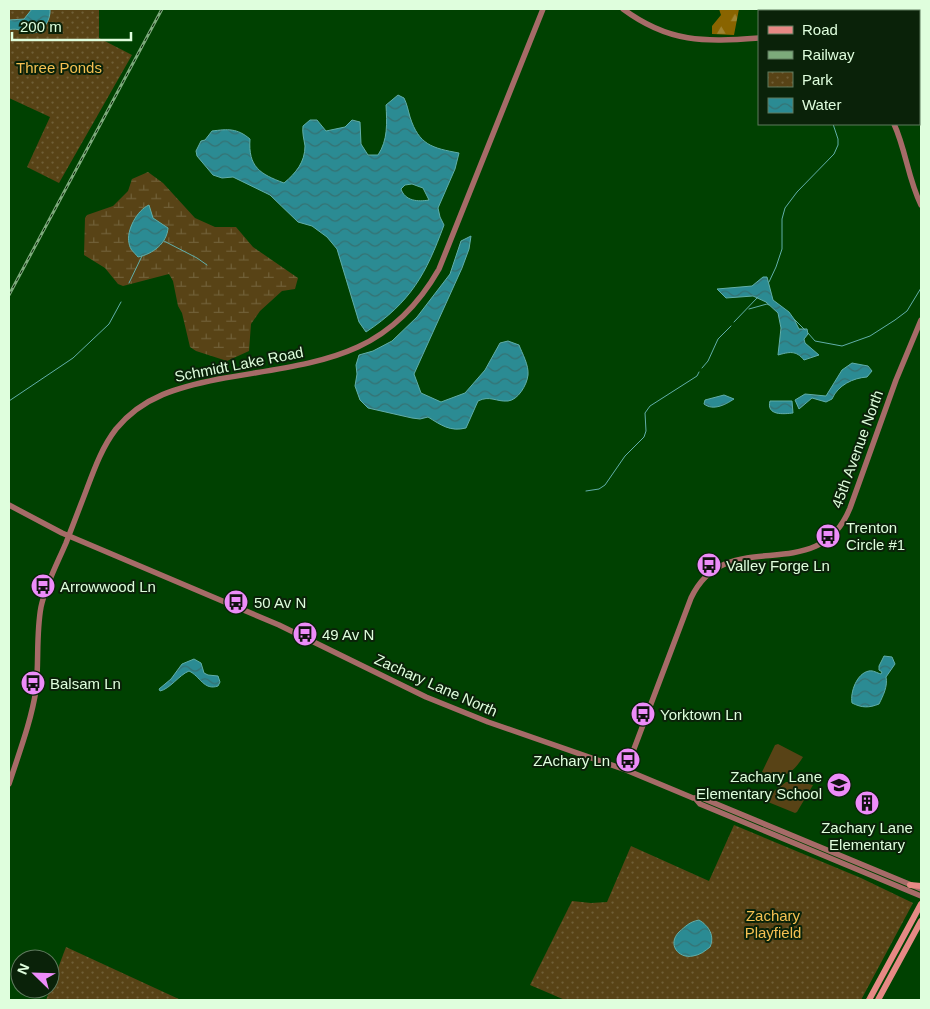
<svg xmlns="http://www.w3.org/2000/svg" width="930" height="1009" font-family="Arial,sans-serif">
  <style>
    .grass { fill: #584316 }
    .forest { fill: url(#forest-firs) }
    .wetland { fill: url(#wetland-marsh) }
    .park { fill: url(#park-dots) }
    .water { fill: url(#water-waves); stroke: #61aea9; fill-rule: evenodd }
    .lines { fill: none; stroke-linecap: round; stroke-linejoin: round }
    .stream { stroke: #61aea9; stroke-width: 1 }
    .tertiary { stroke: #a66b68; stroke-width: 5.5 }
    .secondary { stroke: #e68985; stroke-width: 6 }
    .rail-casing { stroke: #7caa7b; stroke-width: 3 }
    .rail { stroke: #0a2209; stroke-width: 1; stroke-dasharray: 4; stroke-linecap: butt }
    .labels { text-anchor: middle; dominant-baseline: central; stroke-width: 4; stroke-linejoin: round; paint-order: stroke }
    .park-label { font-size: 15px; fill: #f5c052; stroke: #0a2209 }
    .street-label { font-size: 15px; fill: #dffedd; stroke: #0a2209 }
    .poi-label { font-size: 15px; fill: #dffedd; stroke: #0a2209; text-anchor: start }
  </style>
  <defs>
    <pattern id="forest-firs" width="22" height="20" patternUnits="userSpaceOnUse" patternTransform="scale(1.25)"><rect width="22" height="20" fill="#896400"/><path d="M5 1l3.5 6h-7zM16 11l3.5 6h-7z" fill="#9f8331"/></pattern>
    <pattern id="wetland-marsh" width="20" height="14" patternUnits="userSpaceOnUse" patternTransform="scale(1.25)"><rect width="20" height="14" fill="#584316"/><path d="M1 5h8M5 5V1M11 12h8M15 12V8" fill="none" stroke="#705f37"/></pattern>
    <pattern id="park-dots" width="8" height="8" patternUnits="userSpaceOnUse" patternTransform="scale(1.25)"><rect width="8" height="8" fill="#584316"/><path d="M2 2h.1M6 6h.1" fill="none" stroke="#705f37" stroke-width="1.8" stroke-linecap="round"/></pattern>
    <pattern id="water-waves" width="16" height="10" patternUnits="userSpaceOnUse" patternTransform="scale(1.25)"><rect width="16" height="10" fill="#2b8b93"/><path d="M0 5q4-4 8 0t8 0" fill="none" stroke="#357273"/></pattern>
  </defs>
  <rect width="100%" height="100%" fill="#004101"/>
  <path class="grass" d="M778 744 803 757C791 776 783 779 762 772L775 745Z
    M786 782H800L813 785 797 812 795 813 768 802 775 790Z"/>
  <path class="forest" d="M719 9H739L734 35 712 34V26L721 15Z"/>
  <path class="wetland" d="M148 172 163 183 195 218 215 227H236L253 247 298 278 295 289 282 291 260 311 251 324 249 351 227 361 196 351 190 347 182 313 178 306 173 281 169 274 123 286 118 284 105 268 84 255 85 218 87 215 113 206 128 191 132 179Z"/>
  <path class="park" d="M9 9H99V38L132 55 59 183 27 167 50 117 9 98Z
    M734 825 861 878 913 903 861 1000H565L530 985 572 901 591 903 607 902 631 846 709 881Z
    M66 947 181 1000H46Z"/>
  <path class="water" d="M32 9H50C51 19 44 32 33 33 24 33 18 27 9 30V20L24 19Z
    M398 95 404 98C407 104 408 110 410 117 419 145 432 148 459 153L455 169 438 208 440 217 444 225C426 274 411 302 366 332L359 322 337 249 327 237 312 226 298 222 270 195 233 177 222 178 213 175 197 156 196 151 201 141 205 140 212 131C228 129 237 128 250 139 248 167 260 174 284 183 296 173 305 162 305 146 304 139 302 133 303 126L310 120H317L326 131 345 127 352 120 360 122 361 144 368 155H378C388 140 387 123 386 105ZM412 184 423 188 429 200C418 202 405 201 401 189L405 185Z
    M149 205 153 218 168 228C167 243 153 254 138 257 134 252 130 250 129 243 126 231 137 210 149 205Z
    M471 236 469 249 462 268 414 374 421 393 441 402 465 393 485 370 500 343 508 341 519 345C522 353 529 365 528 375 527 385 518 400 508 401 496 402 490 395 478 401L466 428C450 432 441 425 428 417L420 419 412 418 368 408 360 400 355 386 357 374 356 365 359 355 373 351 392 341 417 317 450 274 461 241Z
    M763 277H767L773 300 789 312 794 319 799 329H807L808 334 804 339 805 343 819 355 804 360C796 350 789 352 778 355L781 328 778 313 766 302 753 296 726 298 717 289 752 286Z
    M852 363 868 366 872 371 867 377C853 378 838 385 832 399L826 402 812 398 799 409 795 400 805 394 826 396 842 370Z
    M724 395 734 399C725 405 713 411 704 404L705 400Z
    M770 401H792L793 413C784 414 766 416 770 401Z
    M884 656 892 657 895 664 886 677C888 686 883 696 879 704 869 708 862 708 852 703 850 692 857 673 869 671 873 670 877 673 881 674L882 672 879 670V666Z
    M194 659 201 663 204 673 208 675 218 676 220 682 218 686C204 691 200 676 189 671 179 675 170 689 160 691L159 689 171 679 182 664Z
    M699 920C709 926 715 936 710 947 705 951 700 955 693 956 678 959 667 944 679 932 686 926 689 922 699 920Z"/>
  <g class="lines">
    <path class="stream" d="M164 241 197 258 207 265
      M769 282 776 267 782 249V219L785 208 797 192 834 154 838 145V139L833 124
      M129 283 142 256
      M749 309 767 304 769 305
      M794 319 805 330
      M734 322 758 297
      M808 333 815 341 842 346 870 336 895 320 907 311 921 288
      M702 368 708 361 718 339 731 326
      M9 401 73 358 109 324 121 302
      M586 491 599 489 605 485 625 456 644 437 646 431 645 413 650 406 697 376 699 372"/>
    <path class="tertiary" d="M623 9C669 43 704 42 759 38
      M894 124C906 150 908 179 921 205
      M9 505 62 533 279 625 426 697 488 722 626 770 693 798H702L921 889
      M626 770 691 598C727 522 817 590 850 508L896 380 921 320
      M9 784C19 753 31 722 36 690 39 662 36 634 41 607 46 584 57 564 66 543 71 530 76 517 81 504 91 479 99 451 116 429 143 396 179 387 219 379 314 362 386 362 439 269L543 9
      M695 798 700 804 921 896"/>
    <path class="secondary" d="M910 885 921 886
      M869 1000 921 904
      M878 1000 921 921"/>
    <defs>
      <path id="rail" d="M9 295 162 9"/>
    </defs>
    <use href="#rail" class="rail-casing"/>
    <use href="#rail" class="rail"/>
  </g>
  <defs>
    <symbol id="bus-disc" viewBox="-11 -11 22 22"><circle r="9.5" fill="#ed8cf9" stroke="#0a2209"/><path d="M-5-6H5V4H4V6H2V4H-2V6H-4V4H-5ZM-3.5-4V0h7V-4ZM-3.5 1.2v1.5H-2V1.2ZM2 1.2v1.5H3.5V1.2Z" fill="#111"/></symbol>
    <symbol id="school-disc" viewBox="-11 -11 22 22"><circle r="9.5" fill="#ed8cf9" stroke="#0a2209"/><path d="M0-5L7-2L0 1L-7-2ZM-4 1L0 2.5L4 1V4Q0 6-4 4Z" fill="#111"/></symbol>
    <symbol id="building-disc" viewBox="-11 -11 22 22"><circle r="9.5" fill="#ed8cf9" stroke="#0a2209"/><path d="M-4-6H4V6H1V3H-1V6H-4ZM-2.5-4.3h1.7v1.8h-1.7ZM.8-4.3h1.7v1.8H.8ZM-2.5-1h1.7V.8h-1.7ZM.8-1h1.7V.8H.8Z" fill="#111"/></symbol>
  </defs>
  <g fill-rule="evenodd">
    <use href="#bus-disc" x="814" y="522" width="28" height="28"/>
    <use href="#bus-disc" x="695" y="551" width="28" height="28"/>
    <use href="#bus-disc" x="29" y="572" width="28" height="28"/>
    <use href="#bus-disc" x="222" y="588" width="28" height="28"/>
    <use href="#bus-disc" x="291" y="620" width="28" height="28"/>
    <use href="#bus-disc" x="19" y="669" width="28" height="28"/>
    <use href="#bus-disc" x="629" y="700" width="28" height="28"/>
    <use href="#bus-disc" x="614" y="746" width="28" height="28"/>
    <use href="#school-disc" x="825" y="771" width="28" height="28"/>
    <use href="#building-disc" x="853" y="789" width="28" height="28"/>
  </g>
  <g class="labels">
    <g class="park-label">
      <text x="59" y="67">Three Ponds</text>
      <text x="773" y="915">Zachary<tspan x="773" dy="17">Playfield</tspan></text>
    </g>
    <g class="street-label">
      <text transform="translate(239 364) rotate(-11)">Schmidt Lake Road</text>
      <text transform="translate(857 449) rotate(-70)">45th Avenue North</text>
      <text transform="translate(436 685) rotate(24)">Zachary Lane North</text>
    </g>
    <g class="poi-label">
      <text x="846" y="527">Trenton<tspan x="846" dy="17">Circle #1</tspan></text>
      <text x="726" y="565">Valley Forge Ln</text>
      <text x="60" y="586">Arrowwood Ln</text>
      <text x="254" y="602">50 Av N</text>
      <text x="322" y="634">49 Av N</text>
      <text x="50" y="683">Balsam Ln</text>
      <text x="660" y="714">Yorktown Ln</text>
      <text x="610" y="760" text-anchor="end">ZAchary Ln</text>
      <text x="822" y="776" text-anchor="end">Zachary Lane<tspan x="822" dy="17">Elementary School</tspan></text>
      <text x="867" y="827" text-anchor="middle">Zachary Lane<tspan x="867" dy="17">Elementary</tspan></text>
    </g>
  </g>
  <rect width="930" height="1009" fill="none" stroke="#dffedd" stroke-width="20"/>
  <rect x="758" y="10" width="162" height="115" fill="#0a2209" stroke="#5f7a5e"/>
  <rect x="768" y="26" width="25" height="8" fill="#e68985" stroke="#5f7a5e"/>
  <text x="802" y="35" font-size="15" fill="#dffedd">Road</text>
  <rect x="768" y="51" width="25" height="8" fill="#7caa7b" stroke="#5f7a5e"/>
  <text x="802" y="60" font-size="15" fill="#dffedd">Railway</text>
  <rect x="768" y="72" width="25" height="15" fill="url(#park-dots)" stroke="#5f7a5e"/>
  <text x="802" y="85" font-size="15" fill="#dffedd">Park</text>
  <rect x="768" y="98" width="25" height="15" fill="url(#water-waves)" stroke="#5f7a5e"/>
  <text x="802" y="110" font-size="15" fill="#dffedd">Water</text>
  <g transform="translate(35 974) rotate(293)"><circle r="24" fill="#0a2209" stroke="#5f7a5e"/>
  <path d="M0-4L9 19L0 12L-9 19Z" fill="#ed8cf9"/>
  <text y="-8" font-size="14" font-weight="bold" text-anchor="middle" fill="#dffedd">N</text>
  </g>
  <path d="M12 32v8h119v-8" fill="none" stroke="#dffedd" stroke-width="2.5"/>
  <text x="20" y="32" font-size="15" fill="#dffedd" stroke="#0a2209" stroke-width="4" paint-order="stroke">200 m</text>
</svg>
